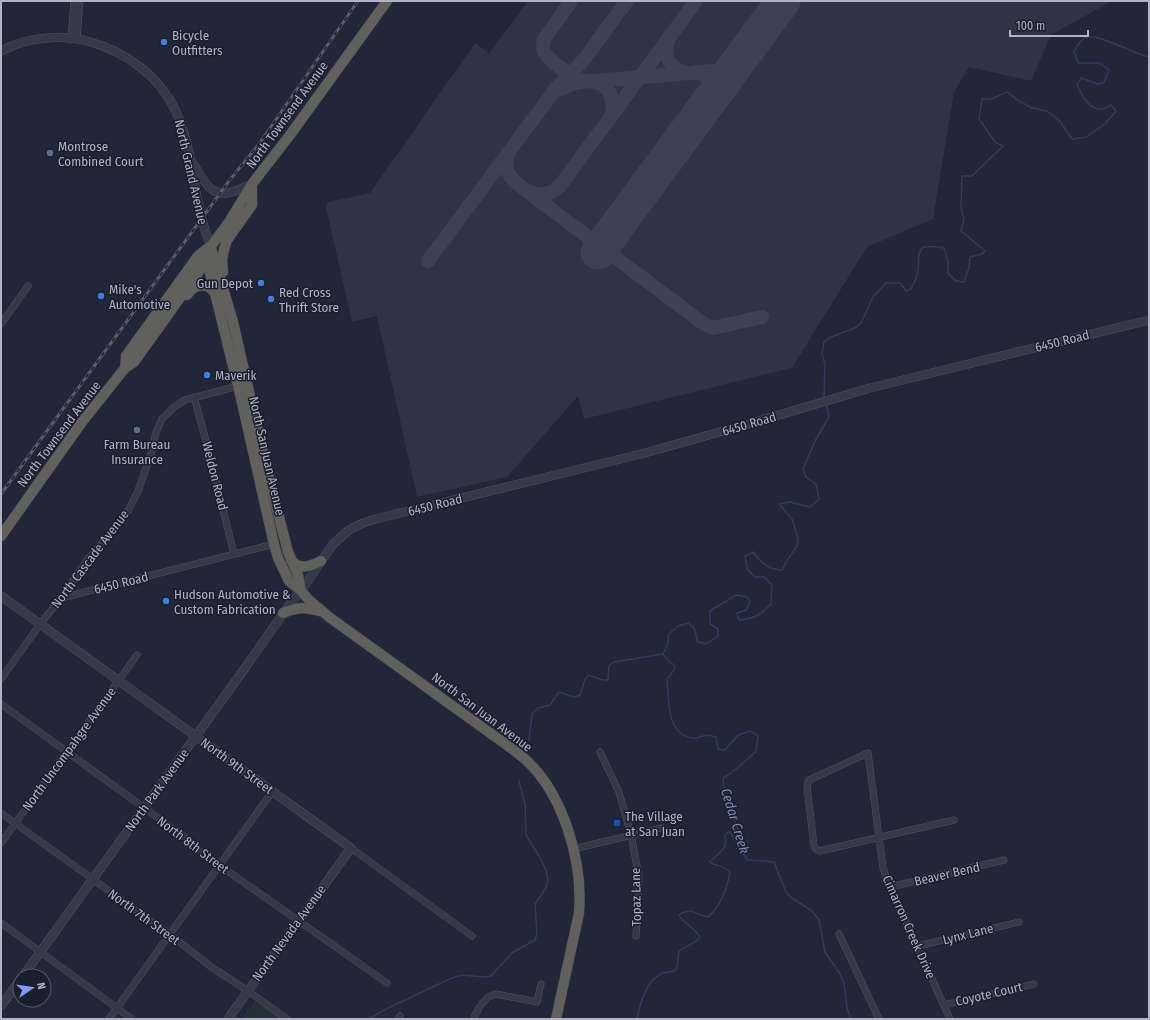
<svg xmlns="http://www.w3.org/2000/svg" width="1150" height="1020" font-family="'Fira Sans Condensed',sans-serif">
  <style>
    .airport { fill: #2f3345 }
    .green { fill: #233239 }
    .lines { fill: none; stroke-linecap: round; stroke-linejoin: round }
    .stream { stroke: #333b5d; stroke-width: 1.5 }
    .taxiway { stroke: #3c4154; stroke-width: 14 }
    .runway { stroke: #3c4154; stroke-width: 35 }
    .minor-casing { stroke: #4f5363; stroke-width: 7 }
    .tertiary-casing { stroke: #4f5363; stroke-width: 9 }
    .trunk-casing { stroke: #3c4050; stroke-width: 11 }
    .minor { stroke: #353948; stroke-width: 6 }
    .tertiary { stroke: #353948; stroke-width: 8 }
    .trunk { stroke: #60605d; stroke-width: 10 }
    .rail-casing { stroke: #575c6f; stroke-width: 3 }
    .rail { stroke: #1a1e2d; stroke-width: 1.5; stroke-dasharray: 4.5; stroke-linecap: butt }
    .shop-dot { fill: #3f7fe0; stroke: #1a1e2d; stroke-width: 1.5 }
    .service-dot { fill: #5c6f8a; stroke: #1a1e2d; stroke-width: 1.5 }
    .transit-dot { fill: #1a4fb4; stroke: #1a1e2d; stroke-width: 1.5 }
    .labels { text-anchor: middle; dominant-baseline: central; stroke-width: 3; stroke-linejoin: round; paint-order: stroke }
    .poi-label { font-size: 13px; fill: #afb3c5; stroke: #1a1e2d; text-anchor: start }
    .street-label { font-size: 13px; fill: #afb3c5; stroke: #1a1e2d }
    .water-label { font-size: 14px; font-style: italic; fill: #808ab1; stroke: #1a1e2d }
  </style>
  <rect width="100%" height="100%" fill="#212638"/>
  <path class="airport" d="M528 1H1112L1051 35 1031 81 969 67 954 92 933 219 867 247 792 368 584 419 578 396 507 477 417 497 377 316 352 322 326 207 328 202 370 193 475 43 489 53Z"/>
  <path class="green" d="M257 999 282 1019H241Z"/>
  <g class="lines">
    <path class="stream" d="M824 398 825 364 822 353 824 342 829 338 855 328 861 323 873 297 886 283H900L906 291 911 289C913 285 916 280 917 275 922 253 911 242 944 248L948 261V273L956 281 964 282 969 268 970 257 982 254 985 251 961 231 964 219 961 207 962 176H972L1003 146 995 142 979 119 982 99H991L1007 92 1019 101 1032 108 1047 111 1059 120 1072 139 1086 137 1105 124 1116 111 1111 105C1109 106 1105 109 1102 109 1089 111 1081 94 1077 85L1081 78 1098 84 1104 82 1109 70 1099 63H1078L1074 51C1077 47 1081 39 1086 37 1096 33 1135 54 1149 57
      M663 654 668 660 675 666 674 670 667 679C669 699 666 733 691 738 696 739 699 737 703 736 707 735 712 736 716 737L718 749 725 750 738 735 750 731 758 736 756 751 750 757 730 774 724 777 723 780 726 801 736 823 747 860
      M529 740 532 714 538 708 550 705 559 692 574 697 580 695C583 689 583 680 588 675L603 680H608L609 666 614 662 663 654 667 646 669 634 678 626 688 623 694 628 698 642 706 644 718 636V629L710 624V611L736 595 747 597 750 602 746 610 737 613 739 620C754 619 761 615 771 604L772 585 764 577H755L748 570 745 556 753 552C762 564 768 569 782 570L788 559 797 546 798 538 792 519 779 504 790 502 810 507 819 499 816 484 806 477 803 469 815 441 829 417 826 404
      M747 860 774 862 786 892 792 898 812 911 819 920 825 952 840 974 844 983 847 1008 851 1019
      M368 1019 390 1007 452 978 462 975 484 977 491 976 512 953 535 940 537 933 535 904 546 888 548 880 546 870 540 858 526 835 525 804 519 781
      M637 1019C640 1004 647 979 663 973 667 972 671 972 675 971L677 967 679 951 695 942 700 937C695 928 684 924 679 915 692 906 694 915 708 917 721 906 727 888 730 872 722 864 718 867 709 862 714 858 722 852 725 846 727 840 722 836 728 832H730L745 857"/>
    <path class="taxiway" d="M571 1 544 39C543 43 542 47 544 51 548 60 569 75 578 79 583 81 588 80 593 81 610 84 616 102 611 115
      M669 37C663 56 668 68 687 73
      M696 72C713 75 715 90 708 104
      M559 90 572 84 581 82 727 70 732 67 739 61
      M509 152C504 164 506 174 516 183L704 324 714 328 718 327 762 317
      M529 192C540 196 549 195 559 187L696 1
      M428 261 557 87 582 62 627 1"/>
    <path class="runway" d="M598 252 783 1"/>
    <defs>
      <path id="minor" d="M71 39 74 1
        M77 39 80 1
        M1 324 28 286
        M194 397 206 441 234 554
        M61 598 274 544
        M1 679 41 623 61 598 87 560 110 534 128 511 138 491 152 451 156 432 162 419 173 408 185 400 238 386
        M1 704 183 836 200 851 219 865 387 983
        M600 752 619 792 631 835 639 877 636 936
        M1 813 177 940 210 966 248 991 287 1019
        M1 843 137 655
        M351 848 472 936
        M573 849 662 828
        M890 887 1004 860
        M1 923 132 1019
        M839 934 879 1019
        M918 946 1019 922
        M944 1005 1034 984
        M109 1019 272 792
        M398 1019 400 1016
        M474 1019 475 1015 480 1006 488 997 496 994 537 1002 541 984
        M950 1019 888 882 883 868 868 753 809 780 807 787 814 846 816 849 820 851 954 820"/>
      <path id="tertiary" d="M1 51C27 37 62 34 90 42 109 47 125 55 140 67 202 115 184 183 211 246
        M192 162C201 175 209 197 228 193 236 192 244 187 252 184
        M1 596 351 848 228 1019
        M23 976 245 668 292 601 301 591 333 544 349 530 363 523 376 519 641 454 745 425 870 388 1149 320
        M1 1006 20 980"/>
      <path id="trunk" d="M211 246 208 265 240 394 274 544 278 558 289 581 301 591 309 600 329 617 504 743C511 748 519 754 526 760 564 795 583 862 579 913L556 1019
        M211 248 233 322 267 470 288 552 298 575 301 591
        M223 272 222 260 224 249 227 240 252 205V184
        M187 295C194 285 207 281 214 292
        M125 368 126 356 198 256 209 247
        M1 536 82 422 125 368 134 362 200 270 211 246 229 222 252 184 290 135 387 1
        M291 560C300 571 310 566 321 561
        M283 613C298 607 304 607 319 611"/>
    </defs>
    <use href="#minor" class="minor-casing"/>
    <use href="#tertiary" class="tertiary-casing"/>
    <use href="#trunk" class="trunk-casing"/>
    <use href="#minor" class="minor"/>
    <use href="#tertiary" class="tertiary"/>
    <use href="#trunk" class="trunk"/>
    <defs>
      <path id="rail" d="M1 494 229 181 259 144 358 1"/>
    </defs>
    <use href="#rail" class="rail-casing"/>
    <use href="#rail" class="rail"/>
  </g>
  <g class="shop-dot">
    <circle cx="164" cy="42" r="4"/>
    <circle cx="261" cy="283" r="4"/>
    <circle cx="101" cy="296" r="4"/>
    <circle cx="271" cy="299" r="4"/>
    <circle cx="207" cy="375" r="4"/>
    <circle cx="166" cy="601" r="4"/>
  </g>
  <g class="service-dot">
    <circle cx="50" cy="153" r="4"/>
    <circle cx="137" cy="430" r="4"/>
  </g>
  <rect class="transit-dot" x="613" y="819" width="8" height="8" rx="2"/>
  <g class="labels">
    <g class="poi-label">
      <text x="172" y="35">Bicycle<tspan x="172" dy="15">Outfitters</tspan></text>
      <text x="58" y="146">Montrose<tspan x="58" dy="15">Combined Court</tspan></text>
      <text x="253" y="283" text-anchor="end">Gun Depot</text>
      <text x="109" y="289">Mike's<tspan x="109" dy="15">Automotive</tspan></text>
      <text x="279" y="292">Red Cross<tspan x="279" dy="15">Thrift Store</tspan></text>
      <text x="215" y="375">Maverik</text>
      <text x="137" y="444" text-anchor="middle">Farm Bureau<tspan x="137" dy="15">Insurance</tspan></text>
      <text x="174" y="594">Hudson Automotive &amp;<tspan x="174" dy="15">Custom Fabrication</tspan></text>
      <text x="625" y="816">The Village<tspan x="625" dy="15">at San Juan</tspan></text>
    </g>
    <g class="street-label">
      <text transform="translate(287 115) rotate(-54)">North Townsend Avenue</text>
      <text transform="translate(191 172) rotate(77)">North Grand Avenue</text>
      <text transform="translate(1062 341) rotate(-14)">6450 Road</text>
      <text transform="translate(749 424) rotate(-16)">6450 Road</text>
      <text transform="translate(59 434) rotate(-53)">North Townsend Avenue</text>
      <text transform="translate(267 456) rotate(77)">North San Juan Avenue</text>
      <text transform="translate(215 476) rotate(76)">Weldon Road</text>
      <text transform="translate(435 505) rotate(-14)">6450 Road</text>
      <text transform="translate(90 559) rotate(-53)">North Cascade Avenue</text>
      <text transform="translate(121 583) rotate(-14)">6450 Road</text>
      <text transform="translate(482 712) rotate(37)">North San Juan Avenue</text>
      <text transform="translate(69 749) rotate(-54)">North Uncompahgre Avenue</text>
      <text transform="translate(237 766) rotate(36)">North 9th Street</text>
      <text transform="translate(157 790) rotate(-54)">North Park Avenue</text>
      <text transform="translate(193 845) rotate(37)">North 8th Street</text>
      <text transform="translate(947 874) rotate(-13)">Beaver Bend</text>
      <text transform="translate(636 897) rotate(-91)">Topaz Lane</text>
      <text transform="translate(144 917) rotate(36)">North 7th Street</text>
      <text transform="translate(909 927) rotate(66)">Cimarron Creek Drive</text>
      <text transform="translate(289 933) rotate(-54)">North Nevada Avenue</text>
      <text transform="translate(968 934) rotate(-14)">Lynx Lane</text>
      <text transform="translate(989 994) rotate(-13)">Coyote Court</text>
    </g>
    <g class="water-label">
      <text transform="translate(735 821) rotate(73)">Cedar Creek</text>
    </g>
  </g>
  <rect width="1150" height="1020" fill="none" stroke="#afb3c5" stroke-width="4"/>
  <g transform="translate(32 988) rotate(77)"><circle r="19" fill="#1a1e2d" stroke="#565a6a"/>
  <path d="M0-3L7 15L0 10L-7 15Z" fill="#8498f5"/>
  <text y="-6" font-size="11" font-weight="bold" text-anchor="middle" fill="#afb3c5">N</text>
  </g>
  <path d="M1010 30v6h78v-6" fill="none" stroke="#afb3c5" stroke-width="2"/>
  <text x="1016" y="30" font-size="12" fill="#afb3c5" stroke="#1a1e2d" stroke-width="3" paint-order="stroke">100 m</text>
</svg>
